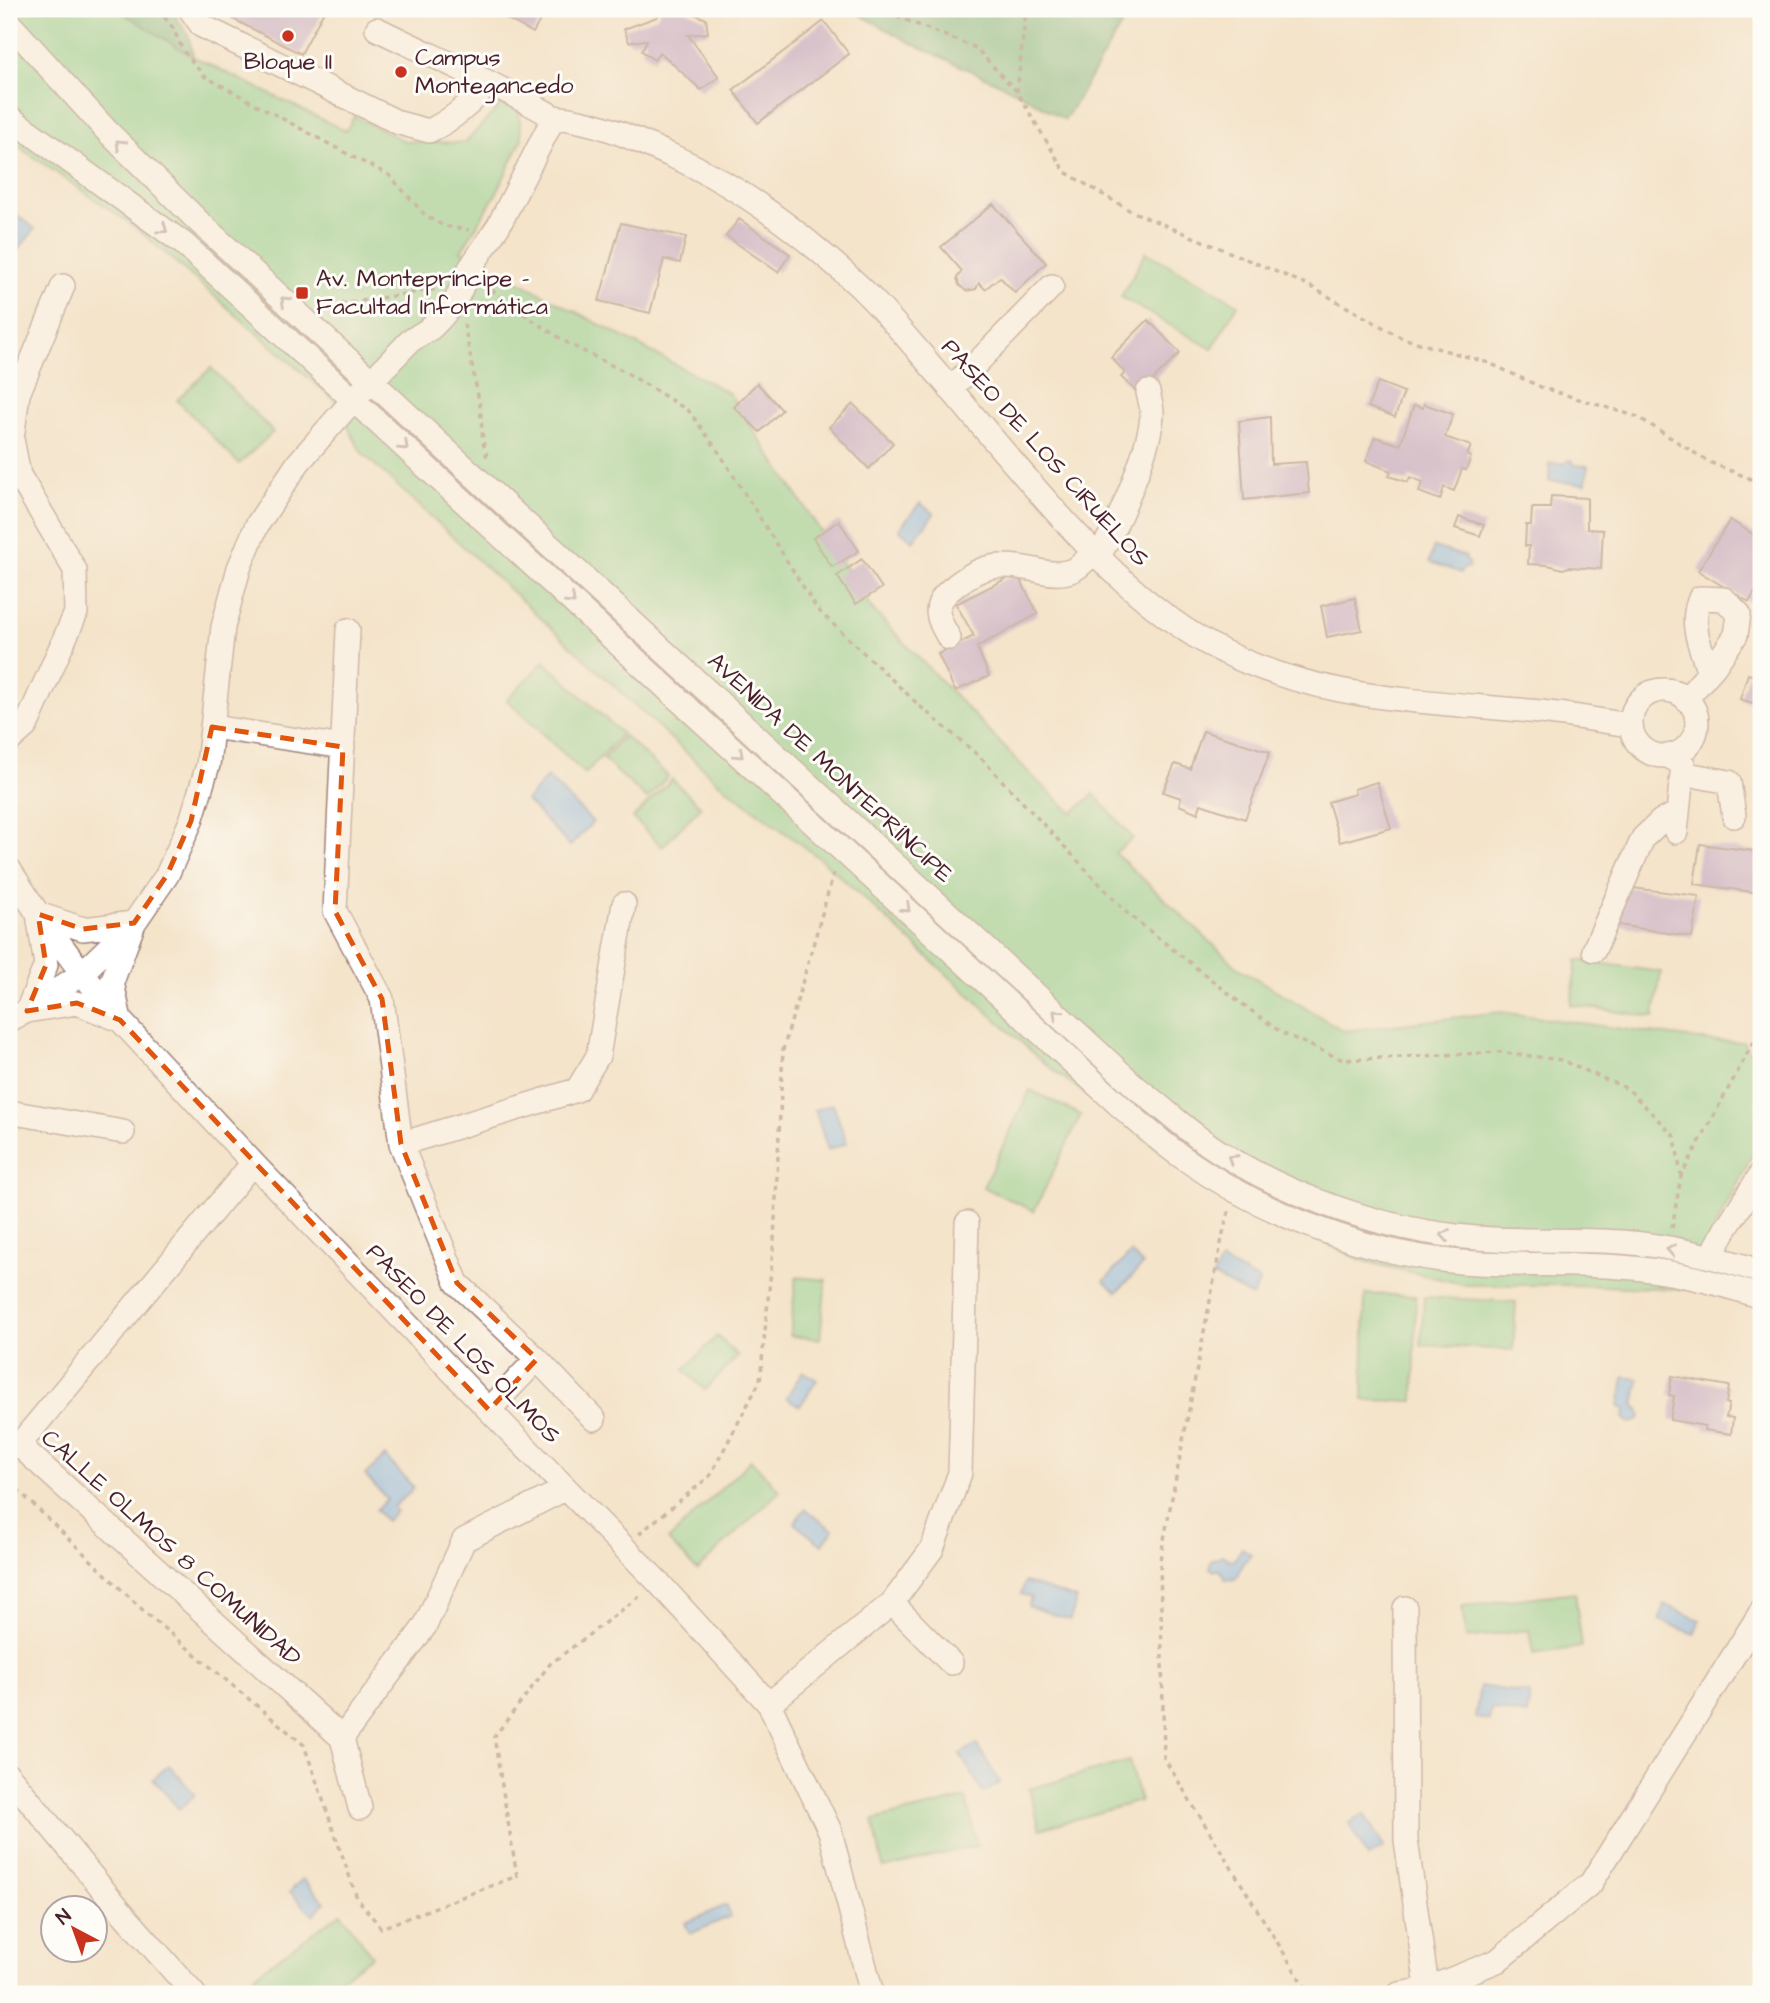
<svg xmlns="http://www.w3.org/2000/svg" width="1770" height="2003" font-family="'Architects Daughter',sans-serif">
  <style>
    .green { fill: #86d391; stroke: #68795e; stroke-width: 2 }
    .forest { fill: #6cb57b; stroke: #5b6a53; stroke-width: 2 }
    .water { fill: #7eb7ee; stroke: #646b8c; stroke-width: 2 }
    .building { fill: #b497cb }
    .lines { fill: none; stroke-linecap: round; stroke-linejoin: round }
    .minor-casing { stroke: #9f827a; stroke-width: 26 }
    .path { stroke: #9f827a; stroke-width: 3.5; stroke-dasharray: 5 5; stroke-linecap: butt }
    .minor { stroke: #fff; stroke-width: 23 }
    .oneway { stroke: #ae9aa0 }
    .marked { fill: none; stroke: #e0560e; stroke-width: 5; stroke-dasharray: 14 9; stroke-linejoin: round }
    .poi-dot { fill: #c8321e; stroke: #fdfcf7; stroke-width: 2.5 }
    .labels { text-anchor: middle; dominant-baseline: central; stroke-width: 6; stroke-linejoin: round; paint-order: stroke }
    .poi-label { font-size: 24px; fill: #4a1f2b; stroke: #fdfcf7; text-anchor: start }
    .street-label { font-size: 24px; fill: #4a1f2b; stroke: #fdfcf7 }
  </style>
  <rect width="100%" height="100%" fill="#fdfcf7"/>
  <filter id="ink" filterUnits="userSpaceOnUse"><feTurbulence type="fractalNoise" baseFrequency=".0143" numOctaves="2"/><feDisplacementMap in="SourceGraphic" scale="14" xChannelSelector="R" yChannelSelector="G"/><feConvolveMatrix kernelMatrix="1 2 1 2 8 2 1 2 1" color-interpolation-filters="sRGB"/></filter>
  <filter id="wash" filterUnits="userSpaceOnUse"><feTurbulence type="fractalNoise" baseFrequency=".00686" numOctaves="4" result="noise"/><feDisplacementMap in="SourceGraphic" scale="28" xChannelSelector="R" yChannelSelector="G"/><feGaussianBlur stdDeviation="1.57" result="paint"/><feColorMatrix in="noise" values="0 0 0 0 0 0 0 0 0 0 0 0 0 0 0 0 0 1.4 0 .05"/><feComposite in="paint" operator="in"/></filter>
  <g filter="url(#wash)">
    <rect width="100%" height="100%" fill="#f4e4ca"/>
    <path class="green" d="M9 9H117L194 57 346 131 354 116 405 141 465 143 505 100 519 112 522 139 496 194 461 251 729 393 873 610 1032 776 1072 813 1094 794 1133 838 1115 853 1237 967 1344 1031 1500 1012 1709 1041 1743 1042 1761 1069V1139L1683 1289 1571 1285H1466L1363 1261 1215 1191 1044 1063 823 861 719 783 361 452 334 400 135 227 9 140Z
      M1146 252 1238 304 1212 349 1121 297Z
      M211 368 273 432 239 464 177 400Z
      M544 661 622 734 585 774 507 700Z
      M624 736 668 776 647 799 603 759Z
      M672 779 701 807 662 847 633 818Z
      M1577 960 1661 972 1654 1017 1571 1005Z
      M1030 1090 1081 1115 1034 1211 983 1187Z
      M796 1277 826 1280 820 1339 790 1336Z
      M1365 1294 1416 1296 1414 1401 1363 1400Z
      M1424 1297 1516 1302 1513 1350 1421 1345Z
      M717 1336 738 1356 705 1390 684 1370Z
      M751 1460 780 1491 697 1570 668 1540Z
      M1575 1592 1582 1647 1533 1654 1529 1630 1466 1638 1462 1606Z
      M1129 1761 1140 1801 1040 1829 1029 1789Z
      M966 1798 977 1846 883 1868 873 1820Z
      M341 1913 372 1956 319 1994H266L253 1976Z"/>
    <path class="forest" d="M117 9H171L189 36 193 57Z
      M850 9H1131L1065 120 1017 92 911 43Z"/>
    <path class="water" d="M16 214 35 229 9 261V223Z
      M1569 460 1573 461 1574 465 1588 466 1586 484 1549 481 1550 463 1564 464Z
      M920 503 934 514 913 541 899 529Z
      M1434 547 1466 557 1465 560 1469 563V567L1462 569 1461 573 1429 562Z
      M547 777 593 822 570 846 526 801Z
      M833 1104 847 1143 828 1150 815 1110Z
      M1131 1253 1143 1265 1117 1292 1104 1281Z
      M1221 1261 1260 1281 1252 1297 1213 1276Z
      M803 1371 817 1380 800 1406 786 1398Z
      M1624 1377 1639 1379 1634 1406 1639 1409 1641 1416C1637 1424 1629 1425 1624 1418L1625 1409 1619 1407Z
      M385 1456 414 1488 393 1507 396 1511 386 1521 376 1510 387 1499 365 1475Z
      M805 1509 833 1530 822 1545 794 1523Z
      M1242 1548 1251 1554C1249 1557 1247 1560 1244 1563 1237 1573 1241 1582 1225 1579L1224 1575 1219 1569 1214 1571 1210 1568 1211 1561 1222 1555 1230 1560 1235 1559Z
      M1025 1582 1077 1599 1070 1620 1028 1606 1031 1597 1021 1594Z
      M1665 1605 1700 1620 1694 1634 1659 1620Z
      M1480 1686 1530 1694 1527 1715 1491 1709 1489 1720 1475 1718Z
      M977 1744 1000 1783 983 1793 960 1754Z
      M169 1765 195 1795 179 1809 153 1779Z
      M1364 1814 1384 1847 1368 1857 1349 1823Z
      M302 1879 325 1902 313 1915 290 1892Z
      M726 1905 731 1916 690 1934 685 1923Z"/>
    <g id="blocks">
      <path class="building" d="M239 9H325L301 54 233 19Z
        M503 9H546L533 33 500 15Z
        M661 9H683L706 19 708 33 688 35 719 77 701 90 660 52 654 60 642 51 647 40 629 42 624 29 657 17Z
        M824 21 849 54 758 123 733 90Z
        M993 204 1046 263 1015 293 1000 277 985 289 979 283 976 289 966 291 959 285 957 278 962 271 941 247Z
        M739 219 790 254 778 272 726 236Z
        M621 223 686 237 680 263 664 259 650 313 599 301Z
        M1148 320 1180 353 1139 394 1121 377 1125 373 1111 357Z
        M1378 382 1404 392 1395 417 1368 407Z
        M757 383 782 410 760 432 734 407Z
        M853 404 893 443 869 469 829 427Z
        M1424 404 1453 414 1445 437 1471 446 1467 455 1471 457 1466 470 1462 469 1454 491 1444 487 1440 500 1419 492 1423 482 1410 477 1408 482 1389 476 1391 471 1366 461 1375 437 1400 445 1414 405 1423 408Z
        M1270 417 1271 464 1306 462 1309 493 1244 500 1239 421Z
        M1551 496 1587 498V529L1603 530 1601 569 1569 567 1563 569 1548 565 1528 564 1529 546H1525L1526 525H1531L1532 508H1550Z
        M1459 517 1484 525 1480 536 1455 528Z
        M1730 520 1761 539V583L1749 602 1698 571Z
        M839 521 859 551 832 567 813 538Z
        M862 559 882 588 856 604 837 576Z
        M1017 573 1038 614 977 647 989 676 955 691 938 654 974 636 956 604Z
        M1355 598 1362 630 1327 637 1321 606Z
        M1748 674 1761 678V706L1740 699Z
        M1203 731 1270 752 1245 819 1201 804 1198 813 1179 805 1181 798 1163 792 1175 764 1190 769Z
        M1377 782 1391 828 1340 842 1328 802 1355 794 1354 789Z
        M1700 844 1761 852V893L1694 884Z
        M1624 887 1699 896 1692 937 1618 925Z
        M1672 1376 1729 1386 1726 1403 1729 1404 1726 1417 1733 1418 1731 1434 1704 1430 1705 1426 1670 1420 1674 1396 1669 1395Z"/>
    </g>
  </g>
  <g filter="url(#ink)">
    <use href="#blocks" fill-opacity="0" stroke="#9f827a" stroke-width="2"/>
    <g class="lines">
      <defs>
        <path id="minor" d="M190 9 202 26 399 123 429 131C452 120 472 103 488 83
          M9 23 106 130 197 220 1137 1088C1158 1104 1178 1122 1199 1138 1270 1189 1369 1226 1456 1236 1510 1243 1566 1238 1621 1242 1665 1245 1719 1257 1761 1272
          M9 117 184 244 1119 1105C1140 1123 1161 1143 1185 1159 1263 1214 1366 1254 1461 1262 1514 1266 1568 1263 1621 1267 1668 1270 1717 1282 1761 1297
          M554 117C600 122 628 136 670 155 741 186 803 234 860 287 888 314 913 345 938 374 970 412 1002 450 1035 488 1086 546 1139 604 1207 643 1313 702 1424 700 1540 712 1571 715 1600 721 1630 725
          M950 389 973 367 1052 286
          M1098 556C1116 531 1152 443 1152 413 1152 406 1149 398 1148 392
          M348 630 335 911 382 999 401 1144 457 1283 537 1359 594 1419
          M949 638C938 619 931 607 950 590 981 564 997 562 1036 570 1047 573 1062 575 1073 570 1081 567 1088 557 1094 552
          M1631 723a33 33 0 1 1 66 0a33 33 0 1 1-66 0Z
          M1686 699 1714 667 1736 635 1739 614 1724 599 1700 598C1689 624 1700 646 1709 672
          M212 727 343 747
          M9 741 26 726 76 613 75 570 19 475 12 439 18 394 63 286
          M1670 757 1683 764 1676 832
          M1682 773 1729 782 1734 816
          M9 869 38 914 82 973 120 1020 253 1163 489 1410 658 1582 769 1704 830 1831 872 1994
          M38 914 83 929 134 923 112 982 120 1020 77 1003 27 1011 46 965Z
          M1594 950 1643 838 1661 821 1678 813
          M9 1020 27 1011 82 973 134 923 167 875 191 821 208 765 223 627 239 568 257 525 298 463 354 399 410 341 431 328 440 319 456 300 469 270 499 225 554 117C497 84 436 58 377 29
          M9 1112 123 1132
          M401 1144 577 1090 598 1056 624 904
          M253 1163 19 1445 342 1738
          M1711 1257 1725 1230 1761 1174
          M489 1410 537 1359
          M892 1603 951 1663
          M1405 1608 1406 1840 1428 1994
          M769 1704 892 1603 932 1549 960 1473 967 1223
          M9 1776 125 1916 194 1994
          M360 1808 342 1738 425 1626 464 1540 565 1489
          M1399 1994 1427 1989 1497 1961 1591 1883 1761 1612"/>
      </defs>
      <use href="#minor" class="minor-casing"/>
      <path class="path" d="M158 9 173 28 182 49 204 76 353 157 389 175 426 216 444 226 469 230
        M878 9 976 48 1017 92 1065 172 1131 211 1308 285 1402 338 1489 363 1543 388 1638 417 1709 462 1761 483
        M1017 92 1026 9
        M490 279 493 291 516 309 569 344 627 373 689 411 720 454 817 609 921 707 980 757 1127 913 1242 1004 1282 1033 1343 1060 1499 1052 1561 1060 1628 1089 1675 1137 1681 1176
        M321 307 438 289
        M464 324 480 406 483 442 487 457
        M1229 1211 1224 1228 1160 1560 1164 1758 1309 1994
        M1672 1228 1681 1176 1761 1028
        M9 1484 17 1489 148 1615 304 1745 357 1898 381 1928 517 1876 494 1737 550 1664 643 1594
        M639 1534 710 1476 760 1381 774 1240 783 1050 834 872"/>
      <use href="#minor" class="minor"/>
    </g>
    <defs><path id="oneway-chevron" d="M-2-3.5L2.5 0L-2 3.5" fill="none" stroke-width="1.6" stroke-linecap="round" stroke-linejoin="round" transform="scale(1.75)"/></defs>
    <g class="oneway">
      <use href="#oneway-chevron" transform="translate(120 144) rotate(-135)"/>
      <use href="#oneway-chevron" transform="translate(163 229) rotate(36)"/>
      <use href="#oneway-chevron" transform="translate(285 301) rotate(-137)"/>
      <use href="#oneway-chevron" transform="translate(404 446) rotate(43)"/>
      <use href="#oneway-chevron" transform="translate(571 600) rotate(43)"/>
      <use href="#oneway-chevron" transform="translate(739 754) rotate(43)"/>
      <use href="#oneway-chevron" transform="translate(906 908) rotate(43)"/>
      <use href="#oneway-chevron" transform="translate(1057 1014) rotate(-137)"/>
      <use href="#oneway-chevron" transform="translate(1232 1159) rotate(-147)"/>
      <use href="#oneway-chevron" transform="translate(1445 1235) rotate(-170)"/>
      <use href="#oneway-chevron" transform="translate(1671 1250) rotate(-170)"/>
    </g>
  </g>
  <path d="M0 0H1770V2003H0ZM212 727 343 747 335 911 382 999 401 1144 457 1283 537 1359 489 1410 120 1020 77 1003 27 1011 46 965 38 914 83 929 134 923 167 875 191 821Z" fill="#f4e4ca" fill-opacity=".55" fill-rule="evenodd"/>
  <path class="marked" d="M212 727 343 747 335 911 382 999 401 1144 457 1283 537 1359 489 1410 120 1020 77 1003 27 1011 46 965 38 914 83 929 134 923 167 875 191 821Z"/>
  <g class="poi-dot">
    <circle cx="288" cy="36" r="7"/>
    <circle cx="401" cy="72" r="7"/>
    <rect x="295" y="286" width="14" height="14" rx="3.5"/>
  </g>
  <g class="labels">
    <g class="poi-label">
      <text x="415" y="58">Campus<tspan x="415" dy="28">Montegancedo</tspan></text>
      <text x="288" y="62" text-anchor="middle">Bloque II</text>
      <text x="316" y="279">Av. Montepríncipe -<tspan x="316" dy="28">Facultad Informática</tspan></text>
    </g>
    <g class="street-label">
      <text transform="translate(1045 453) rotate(48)">PASEO DE LOS CIRUELOS</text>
      <text transform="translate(830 768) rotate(43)">AVENIDA DE MONTEPRÍNCIPE</text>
      <text transform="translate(463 1344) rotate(46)">PASEO DE LOS OLMOS</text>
      <text transform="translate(171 1548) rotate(42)">CALLE OLMOS 8 COMUNIDAD</text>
    </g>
  </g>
  <rect width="1770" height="2003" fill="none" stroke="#fdfcf7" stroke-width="35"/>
  <g transform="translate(74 1929) rotate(319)"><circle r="33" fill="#fdfcf7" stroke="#b5a4a5" stroke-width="2"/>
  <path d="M0-5L12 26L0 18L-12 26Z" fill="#c8321e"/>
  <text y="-10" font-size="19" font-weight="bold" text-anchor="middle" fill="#4a1f2b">N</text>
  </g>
</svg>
